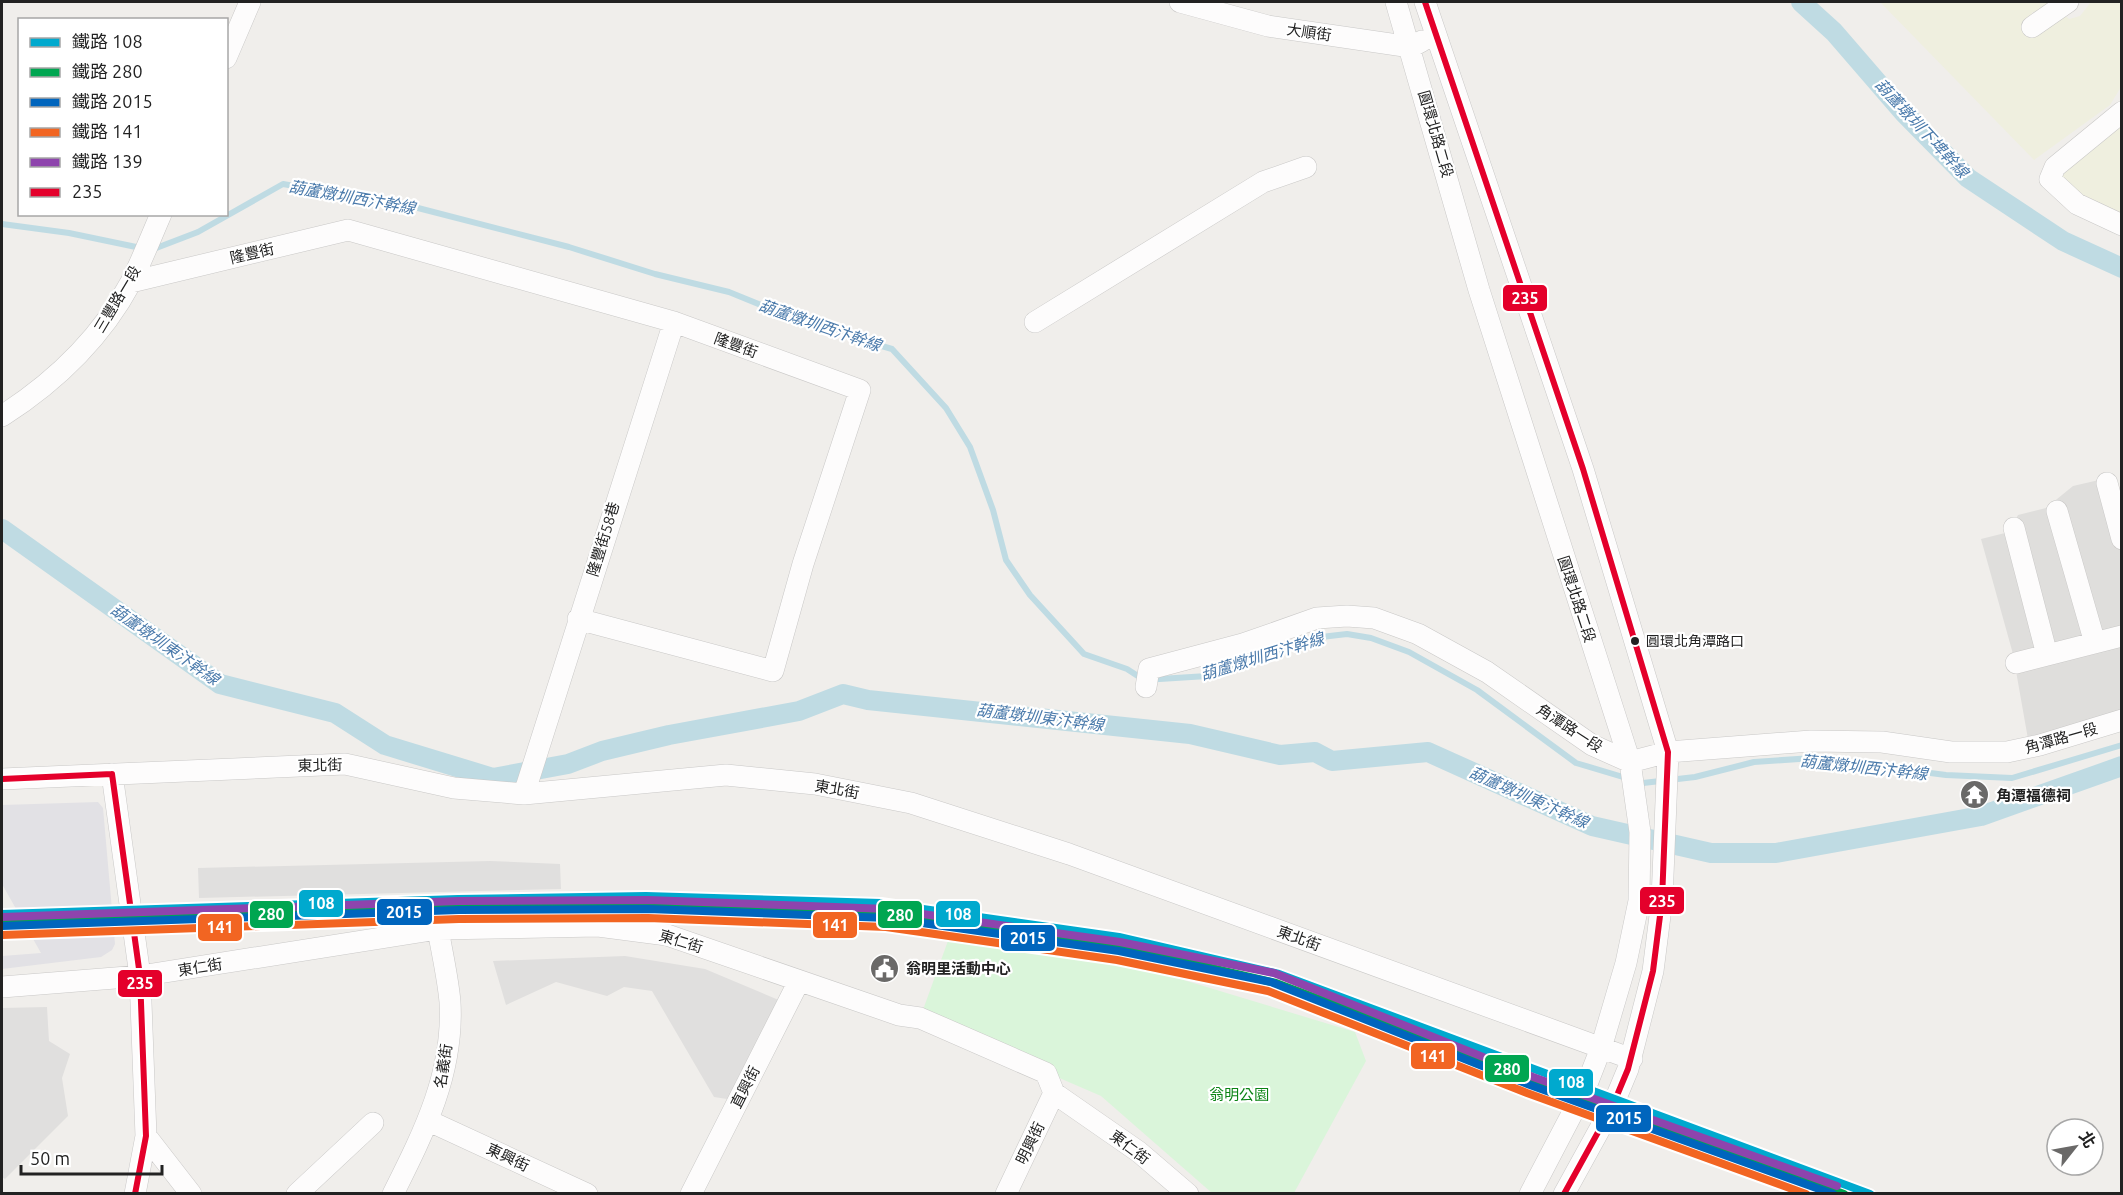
<svg xmlns="http://www.w3.org/2000/svg" width="2123" height="1195" font-family="Ubuntu,'Noto Sans TC',sans-serif">
  <style>
    .residential { fill: #dfdedc }
    .farmland { fill: #efefdf }
    .park { fill: #daf5da }
    .parking { fill: #e0dfde }
    .plaza { fill: #e2e1e5 }
    .lines { fill: none; stroke-linecap: round; stroke-linejoin: round }
    .stream { stroke: #bfdbe3; stroke-width: 6 }
    .canal { stroke: #bfdbe3; stroke-width: 20 }
    .minor-casing { stroke: #c9c8c7; stroke-width: 22 }
    .minor { stroke: #fdfcfc; stroke-width: 21 }
    .bus-1-casing { stroke: #fff; stroke-width: 10 }
    .bus-1 { stroke: #e4002b; stroke-width: 6 }
    .rail-1-casing { stroke: #fff; stroke-width: 12 }
    .rail-2-casing { stroke: #fff; stroke-width: 12 }
    .rail-3-casing { stroke: #fff; stroke-width: 12 }
    .rail-4-casing { stroke: #fff; stroke-width: 12 }
    .rail-5-casing { stroke: #fff; stroke-width: 12 }
    .rail-1 { stroke: #00a9ce; stroke-width: 8 }
    .rail-2 { stroke: #00a651; stroke-width: 8 }
    .rail-3 { stroke: #0065bd; stroke-width: 8 }
    .rail-4 { stroke: #f26522; stroke-width: 8 }
    .rail-5 { stroke: #8e44ad; stroke-width: 8 }
    .bus-dot { fill: #222; stroke: #fff; stroke-width: 2 }
    .labels { text-anchor: middle; dominant-baseline: central; stroke-width: 4.5; stroke-linejoin: round; paint-order: stroke }
    .bus-label { font-size: 14px; fill: #222; stroke: #fff; text-anchor: start }
    .street-label { font-size: 15px; fill: #222; stroke: #fff }
    .poi-label { font-size: 15px; font-weight: bold; fill: #222; stroke: #fff; text-anchor: start }
    .park-label { font-size: 15px; fill: #0c8416; stroke: #fff }
    .water-label { font-size: 16px; font-style: italic; fill: #4a7aab; stroke: #fff }
    .line-badge { stroke: #fff; stroke-width: 2 }
    .badge-label { font-size: 16px; text-anchor: middle; font-weight: bold; fill: #fff }
  </style>
  <rect width="100%" height="100%" fill="#f0eeeb"/>
  <path class="residential" d="M2099 480 2117 494 2121 493V710L2028 739 2013 654 1981 539 2009 532 2018 515 2046 508 2073 486Z"/>
  <path class="farmland" d="M1880 2H2054L2047 12H2032L2038 19 2061 12 2069 19 2080 16 2091 2H2121V87L2110 105 2034 160Z
    M2121 117V217L2086 201 2057 180Z"/>
  <path class="park" d="M953 927 1177 978 1355 1032 1366 1061 1294 1193H1212L1101 1096 920 1018Z"/>
  <path class="parking" d="M490 861 560 864 561 889 199 898 198 868Z
    M625 956 705 969 781 1001 773 1023 727 1099 714 1097 652 991 624 987 607 996 556 982 506 1005 493 961Z
    M47 1007 49 1041 70 1054 62 1078 68 1116 5 1179 2 1177V1008Z"/>
  <path class="plaza" d="M98 802 103 808 115 944 112 950 101 957 2 969V956L41 953 2 884V805Z"/>
  <g class="lines">
    <path class="stream" d="M2 224 69 233 141 248
      M151 250 198 232 283 184 418 208 569 247 655 274 729 292 810 325 892 349 946 408 970 447 993 510 1006 560 1030 595 1084 654 1127 669 1144 680 1207 676 1321 637 1347 634 1371 638 1409 652 1477 690 1576 763 1643 783 1695 777 1754 762 1813 758 1946 775 2012 778 2122 745"/>
    <path class="canal" d="M1801 2 1834 32 1904 113 1968 178 2063 241 2122 268
      M2 529 220 684 335 713 385 745 493 778 568 764 602 751 669 735 799 711 843 694 868 700 1190 734 1280 755 1315 752 1332 761 1428 752 1592 826 1711 853H1776L1981 816 2122 766"/>
    <defs>
      <path id="minor" d="M1180 2 1268 26 1411 47 1422 41
        M1396 2 1479 290 1630 762 1640 832 1639 901 1626 963 1601 1048 1585 1089 1530 1194
        M1425 2 1583 469 1668 752 1662 900 1653 971 1628 1069 1613 1105 1564 1194
        M2032 27 2068 2
        M226 58 250 2
        M2122 112 2055 167 2050 179 2077 204 2122 225
        M131 282 348 230 674 322 860 390 803 564 773 671 578 619
        M1035 322 1263 182 1306 167
        M2 416C55 382 101 338 131 282 142 260 151 237 161 214
        M2107 483 2122 539
        M2057 511 2095 643
        M2014 528 2047 655
        M2016 663 2122 636
        M1146 687 1149 669 1243 644 1317 618 1347 616 1374 618 1418 634 1487 672 1592 745 1630 762 1668 752 1811 741 1882 742 1951 752H2007L2040 745 2122 720
        M112 774 140 976 146 1136 135 1194
        M2 779 345 764 454 788 524 794 726 775 815 784 911 803 1069 854 1632 1059
        M524 794 674 322
        M2 987 140 976 438 929 598 926 667 935 899 1015 920 1018 1046 1073 1054 1093 1139 1152 1188 1194
        M429 1121 587 1194
        M146 1136 191 1194
        M297 1194 373 1123
        M393 1194C424 1132 454 1073 450 1002 448 978 442 953 438 929
        M691 1194 799 981
        M1006 1194 1054 1093"/>
    </defs>
    <use href="#minor" class="minor-casing"/>
    <use href="#minor" class="minor"/>
    <defs>
      <path id="bus-1" d="M1425 2 1583 469 1668 752 1662 900 1653 971 1628 1069 1613 1105 1564 1194
        M112 774 140 976 146 1136 135 1194
        M2 779 112 774"/>
    </defs>
    <use href="#bus-1" class="bus-1-casing"/>
    <use href="#bus-1" class="bus-1"/>
    <defs>
      <path id="rail-1" d="M2 914 458 899 646 896 881 903 1119 937 1279 974 1870 1194"/>
      <path id="rail-2" d="M2 923 458 908 646 905 880 912 1117 946 1276 983 1844 1194"/>
      <path id="rail-3" d="M2 926 459 910 648 909 887 918 1119 951 1271 982 1530 1085 1833 1194"/>
      <path id="rail-4" d="M2 935 459 919 648 918 886 927 1117 960 1268 991 1527 1093 1806 1194"/>
      <path id="rail-5" d="M2 917 459 901 648 900 887 909 1120 942 1274 973 1533 1077 1837 1186"/>
    </defs>
    <use href="#rail-1" class="rail-1-casing"/>
    <use href="#rail-2" class="rail-2-casing"/>
    <use href="#rail-3" class="rail-3-casing"/>
    <use href="#rail-4" class="rail-4-casing"/>
    <use href="#rail-5" class="rail-5-casing"/>
    <use href="#rail-1" class="rail-1"/>
    <use href="#rail-2" class="rail-2"/>
    <use href="#rail-3" class="rail-3"/>
    <use href="#rail-4" class="rail-4"/>
    <use href="#rail-5" class="rail-5"/>
  </g>
  <defs>
    <symbol id="temple-disc" viewBox="-11 -11 22 22"><circle r="9.5" fill="#6a6968" stroke="#fff"/><path d="M0-6L5-2H3V0L6.5 2.5H4V6H1.5V3h-3V6H-4V2.5H-6.5L-3 0V-2H-5Z" fill="#fff"/></symbol>
    <symbol id="civic-disc" viewBox="-11 -11 22 22"><circle r="9.5" fill="#6a6968" stroke="#fff"/><path d="M-.6-6.5H3V-4.5H.6V-3L4-1V1h2V6H-6V1h2V-1L-.6-3ZM-1.2 2.5V6h2.4V2.5Z" fill="#fff"/></symbol>
  </defs>
  <g fill-rule="evenodd">
    <use href="#temple-disc" x="1958" y="778" width="33" height="33"/>
    <use href="#civic-disc" x="868" y="952" width="33" height="33"/>
  </g>
  <circle class="bus-dot" cx="1635" cy="641" r="5"/>
  <g class="labels">
    <g class="bus-label">
      <text x="1646" y="641">圓環北角潭路口</text>
    </g>
    <g class="street-label">
      <text transform="translate(1309 32) rotate(8)">大順街</text>
      <text transform="translate(1436 134) rotate(74)">圓環北路二段</text>
      <text transform="translate(252 253) rotate(-13)">隆豐街</text>
      <text transform="translate(117 299) rotate(-59)">三豐路一段</text>
      <text transform="translate(736 345) rotate(20)">隆豐街</text>
      <text transform="translate(603 539) rotate(-73)">隆豐街58巷</text>
      <text transform="translate(1577 599) rotate(72)">圓環北路二段</text>
      <text transform="translate(1570 728) rotate(33)">角潭路一段</text>
      <text transform="translate(2061 738) rotate(-16)">角潭路一段</text>
      <text transform="translate(320 765) rotate(-1)">東北街</text>
      <text transform="translate(837 789) rotate(10)">東北街</text>
      <text transform="translate(1299 938) rotate(20)">東北街</text>
      <text transform="translate(681 941) rotate(17)">東仁街</text>
      <text transform="translate(200 967) rotate(-9)">東仁街</text>
      <text transform="translate(443 1066) rotate(-81)">名義街</text>
      <text transform="translate(745 1087) rotate(-63)">直興街</text>
      <text transform="translate(1030 1143) rotate(-64)">明興街</text>
      <text transform="translate(1130 1147) rotate(37)">東仁街</text>
      <text transform="translate(508 1157) rotate(25)">東興街</text>
    </g>
    <g class="poi-label">
      <text x="1996" y="795">角潭福德祠</text>
      <text x="906" y="968">翁明里活動中心</text>
    </g>
    <g class="park-label">
      <text x="1239" y="1094">翁明公園</text>
    </g>
    <g class="water-label">
      <text transform="translate(1922 128) rotate(47)">葫蘆墩圳下埤幹線</text>
      <text transform="translate(352 197) rotate(10)">葫蘆燉圳西汴幹線</text>
      <text transform="translate(820 325) rotate(19)">葫蘆燉圳西汴幹線</text>
      <text transform="translate(165 644) rotate(35)">葫蘆墩圳東汴幹線</text>
      <text transform="translate(1262 656) rotate(-17)">葫蘆燉圳西汴幹線</text>
      <text transform="translate(1040 717) rotate(7)">葫蘆墩圳東汴幹線</text>
      <text transform="translate(1864 767) rotate(6)">葫蘆燉圳西汴幹線</text>
      <text transform="translate(1529 797) rotate(24)">葫蘆墩圳東汴幹線</text>
    </g>
  </g>
  <g class="line-badge">
    <rect x="1502" y="284" width="46" height="28" rx="6" fill="#e4002b"/>
    <rect x="1639" y="886" width="46" height="29" rx="6" fill="#e4002b"/>
    <rect x="298" y="889" width="46" height="29" rx="6" fill="#00a9ce"/>
    <rect x="376" y="898" width="57" height="28" rx="6" fill="#0065bd"/>
    <rect x="935" y="900" width="46" height="28" rx="6" fill="#00a9ce"/>
    <rect x="249" y="900" width="45" height="29" rx="6" fill="#00a651"/>
    <rect x="877" y="900" width="46" height="29" rx="6" fill="#00a651"/>
    <rect x="812" y="911" width="46" height="28" rx="6" fill="#f26522"/>
    <rect x="197" y="913" width="46" height="29" rx="6" fill="#f26522"/>
    <rect x="1000" y="924" width="56" height="28" rx="6" fill="#0065bd"/>
    <rect x="117" y="969" width="46" height="29" rx="6" fill="#e4002b"/>
    <rect x="1410" y="1042" width="46" height="28" rx="6" fill="#f26522"/>
    <rect x="1484" y="1054" width="46" height="29" rx="6" fill="#00a651"/>
    <rect x="1548" y="1068" width="46" height="29" rx="6" fill="#00a9ce"/>
    <rect x="1595" y="1104" width="57" height="29" rx="6" fill="#0065bd"/>
  </g>
  <g class="badge-label">
    <text x="1525" y="304">235</text>
    <text x="1662" y="907">235</text>
    <text x="321" y="909">108</text>
    <text x="404" y="918">2015</text>
    <text x="958" y="920">108</text>
    <text x="271" y="920">280</text>
    <text x="900" y="921">280</text>
    <text x="835" y="931">141</text>
    <text x="220" y="933">141</text>
    <text x="1028" y="944">2015</text>
    <text x="140" y="989">235</text>
    <text x="1433" y="1062">141</text>
    <text x="1507" y="1075">280</text>
    <text x="1571" y="1088">108</text>
    <text x="1624" y="1124">2015</text>
  </g>
  <rect width="2123" height="1195" fill="none" stroke="#222222" stroke-width="6"/>
  <rect x="18" y="18" width="210" height="198" fill="#ffffff" stroke="#a7a7a7" stroke-width="1.5"/>
  <rect x="30" y="38" width="30" height="9" fill="#00a9ce" stroke="#a7a7a7" stroke-width="1.5"/>
  <text x="72" y="48" font-size="18" fill="#222222">鐵路 108</text>
  <rect x="30" y="68" width="30" height="9" fill="#00a651" stroke="#a7a7a7" stroke-width="1.5"/>
  <text x="72" y="78" font-size="18" fill="#222222">鐵路 280</text>
  <rect x="30" y="98" width="30" height="9" fill="#0065bd" stroke="#a7a7a7" stroke-width="1.5"/>
  <text x="72" y="108" font-size="18" fill="#222222">鐵路 2015</text>
  <rect x="30" y="128" width="30" height="9" fill="#f26522" stroke="#a7a7a7" stroke-width="1.5"/>
  <text x="72" y="138" font-size="18" fill="#222222">鐵路 141</text>
  <rect x="30" y="158" width="30" height="9" fill="#8e44ad" stroke="#a7a7a7" stroke-width="1.5"/>
  <text x="72" y="168" font-size="18" fill="#222222">鐵路 139</text>
  <rect x="30" y="188" width="30" height="9" fill="#e4002b" stroke="#a7a7a7" stroke-width="1.5"/>
  <text x="72" y="198" font-size="18" fill="#222222">235</text>
  <g transform="translate(2075 1147) rotate(59)"><circle r="28" fill="#ffffff" stroke="#a7a7a7" stroke-width="1.5"/>
  <path d="M0-4.5L10 22L0 15L-10 22Z" fill="#6a6968"/>
  <text y="-9" font-size="16" font-weight="bold" text-anchor="middle" fill="#222222">北</text>
  </g>
  <path d="M21 1165v9h141v-9" fill="none" stroke="#222222" stroke-width="3"/>
  <text x="30" y="1165" font-size="18" fill="#222222" stroke="#ffffff" stroke-width="4.5" paint-order="stroke">50 m</text>
</svg>
